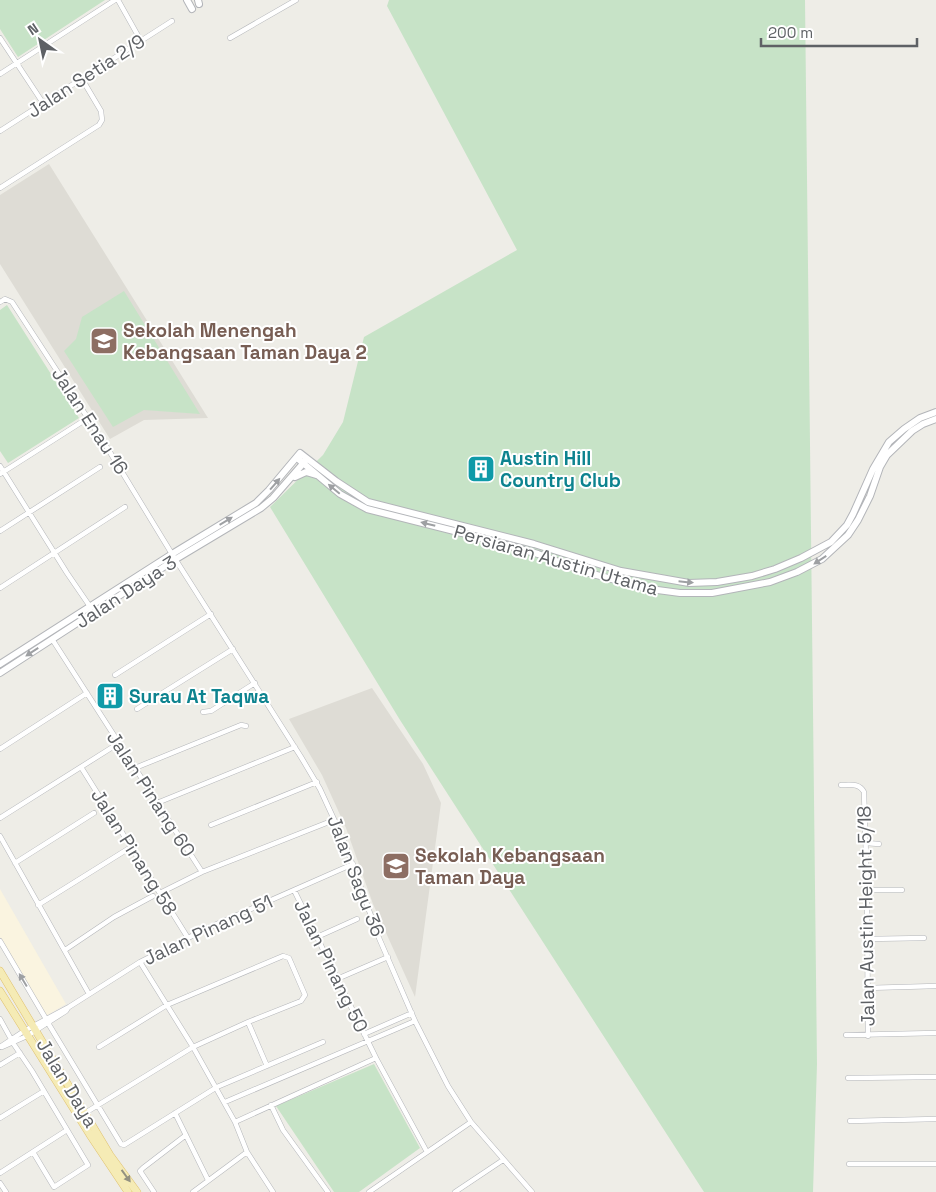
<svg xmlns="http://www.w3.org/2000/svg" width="936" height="1192" font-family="'Space Grotesk',sans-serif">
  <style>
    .commercial { fill: #faf4e0 }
    .education { fill: #dedcd5 }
    .green { fill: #c7e3c7 }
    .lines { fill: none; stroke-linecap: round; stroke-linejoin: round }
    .street-casing { stroke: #b4b6ba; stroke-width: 5.5 }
    .secondary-casing { stroke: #b3b5b9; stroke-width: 8 }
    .primary-casing { stroke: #e0c16e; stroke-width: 8 }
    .street { stroke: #fff; stroke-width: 4.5 }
    .secondary { stroke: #fff; stroke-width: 6 }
    .primary { stroke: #f5ebb5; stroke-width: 7 }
    .oneway { fill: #9ea0a3 }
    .oneway2 { fill: #939181 }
    .labels { text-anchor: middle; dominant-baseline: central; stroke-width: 4; stroke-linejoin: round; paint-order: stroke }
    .street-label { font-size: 19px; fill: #5e6165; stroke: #fff }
    .education-label { font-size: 19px; font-weight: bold; fill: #785e54; stroke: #fff; text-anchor: start }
    .culture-label { font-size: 19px; font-weight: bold; fill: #0d838f; stroke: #fff; text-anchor: start }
  </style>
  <rect width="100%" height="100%" fill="#eeede7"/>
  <path class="commercial" d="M0 889 66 1004 46 1016 0 937Z"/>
  <path class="education" d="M49 164 208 418 144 420 110 439 0 264V195Z
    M372 688 423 764 441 803 415 997 373 904 346 828 322 775 289 719Z"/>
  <path class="green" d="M0 0H105L18 57 0 29Z
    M389 0H805L817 1064 813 1192H704L400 720 270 507 323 455 343 422 364 337 517 250 387 6Z
    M124 291 200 414 144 410 113 427 64 351 76 339 82 317Z
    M7 305 79 418 8 463 0 451V310Z
    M374 1064 420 1148 359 1192H334L276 1106Z"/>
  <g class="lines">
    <defs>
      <path id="street" d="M118 0 141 41
        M0 38 43 103
        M230 38 296 0
        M0 74 115 0
        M0 131 172 21
        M0 188 99 125 102 120 101 111 82 79
        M0 302 5 299 12 302 108 449 172 554 301 757 320 789 344 841 379 938 415 1021 448 1086 471 1122 532 1192
        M0 466 67 573 91 608
        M0 474 88 418
        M0 531 100 467
        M0 588 125 507
        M52 639 202 872
        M115 675 211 614
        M137 709 233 649
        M203 712 211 711 255 683
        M0 749 87 693
        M81 767 188 938
        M135 768 241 725 246 726
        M841 785C851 785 859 783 864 792L867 890 868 1036
        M157 803 295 747
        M0 818 119 743
        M211 825 317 782
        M0 836 89 994
        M866 843 879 844
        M15 863 94 813
        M294 890 376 1058 427 1152
        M867 890H902
        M160 893 202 872 334 820
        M38 905 131 847
        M317 937 357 919
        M868 939 924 938
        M0 941 46 1019
        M65 950 114 917 153 896
        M140 962 193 1047 235 1122 247 1152 273 1192
        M337 979 388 957
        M867 988 936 986
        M0 1019 11 1039
        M248 1022 267 1066
        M48 1023 121 1144 124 1145 217 1087 323 1042
        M364 1034 412 1013
        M846 1035 936 1033
        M13 1043 32 1071 88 1165 54 1187 33 1152
        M0 1047 24 1031 69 1007 140 962 210 927 353 864
        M2 1047 27 1036 66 1011 68 1008
        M0 1065 20 1053
        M848 1078 936 1077
        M225 1102 415 1021
        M271 1105 283 1130 328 1192
        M85 1113 193 1047 248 1022 301 1001 305 995 289 958 283 956 167 1005 99 1047
        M175 1113 208 1180
        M0 1118 44 1091
        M850 1121 936 1119
        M235 1122 376 1058
        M849 1164H936
        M0 1173 67 1130
        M0 1183 6 1192
        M154 1192 140 1171 143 1168 186 1135
        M193 1192 247 1152
        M369 1192 471 1122
        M455 1192 503 1160"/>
      <path id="secondary" d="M187 0 192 9
        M198 0 199 4
        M297 458 340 494 367 509 478 537 538 554 585 572 650 589 680 593H712L770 582 797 572 822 559 848 535 858 520 870 496 880 467 887 455 912 431 923 424 936 419
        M295 477 306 472 316 475
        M0 664 172 554 256 503 269 490 300 453 336 481 368 502 534 544 621 571 689 583 717 582 752 576 775 569 801 558 831 542 847 525 853 514 873 469 889 442 904 429 920 418 936 412
        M0 673 176 559 261 508 273 498 307 459"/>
      <path id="primary" d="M0 971 110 1155 137 1192
        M0 991 90 1135 128 1192"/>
    </defs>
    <use href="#street" class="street-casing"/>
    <use href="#secondary" class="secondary-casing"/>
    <use href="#primary" class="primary-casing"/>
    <use href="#street" class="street"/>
    <use href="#secondary" class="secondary"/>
    <use href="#primary" class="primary"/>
  </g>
  <defs><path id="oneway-solid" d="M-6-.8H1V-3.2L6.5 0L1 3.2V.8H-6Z" transform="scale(1.25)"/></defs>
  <g class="oneway">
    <use href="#oneway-solid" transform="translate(275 484) rotate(-49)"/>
    <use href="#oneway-solid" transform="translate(334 489) rotate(-140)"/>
    <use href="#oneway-solid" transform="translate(226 521) rotate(-31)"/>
    <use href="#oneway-solid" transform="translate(428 524) rotate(-166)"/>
    <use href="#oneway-solid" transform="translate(820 560) rotate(147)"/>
    <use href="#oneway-solid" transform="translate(686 582) rotate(6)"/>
    <use href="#oneway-solid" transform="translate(32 652) rotate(147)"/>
    <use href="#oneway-solid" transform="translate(23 980) rotate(-121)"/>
  </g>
  <use class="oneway2" href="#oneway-solid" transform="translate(126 1176) rotate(54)"/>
  <defs>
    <symbol id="school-square" viewBox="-11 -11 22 22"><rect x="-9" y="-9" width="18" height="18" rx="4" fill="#8d6e63" stroke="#fff"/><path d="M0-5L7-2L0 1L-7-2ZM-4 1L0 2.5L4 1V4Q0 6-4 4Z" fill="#fff"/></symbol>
    <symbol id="building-square" viewBox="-11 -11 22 22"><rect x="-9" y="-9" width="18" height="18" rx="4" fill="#0f9aa8" stroke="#fff"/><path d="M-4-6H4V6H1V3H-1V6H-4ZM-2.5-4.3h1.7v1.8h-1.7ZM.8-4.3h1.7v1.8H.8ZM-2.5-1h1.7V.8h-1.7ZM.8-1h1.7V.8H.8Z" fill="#fff"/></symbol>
  </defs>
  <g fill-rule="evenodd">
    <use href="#school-square" x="88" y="325" width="32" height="32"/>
    <use href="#building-square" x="465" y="453" width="32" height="32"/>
    <use href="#building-square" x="94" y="680" width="32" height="32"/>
    <use href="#school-square" x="380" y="850" width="32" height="32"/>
  </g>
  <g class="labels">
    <g class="street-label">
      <text transform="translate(86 76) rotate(-33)">Jalan Setia 2/9</text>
      <text transform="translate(90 421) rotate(57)">Jalan Enau 16</text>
      <text transform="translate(556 560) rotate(16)">Persiaran Austin Utama</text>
      <text transform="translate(126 592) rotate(-33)">Jalan Daya 3</text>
      <text transform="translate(151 794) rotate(57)">Jalan Pinang 60</text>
      <text transform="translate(134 852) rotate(58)">Jalan Pinang 58</text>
      <text transform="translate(356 876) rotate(69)">Jalan Sagu 36</text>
      <text transform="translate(866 916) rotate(-91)">Jalan Austin Height 5/18</text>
      <text transform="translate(208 930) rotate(-25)">Jalan Pinang 51</text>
      <text transform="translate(331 966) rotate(64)">Jalan Pinang 50</text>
      <text transform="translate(67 1083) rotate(59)">Jalan Daya</text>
    </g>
    <g class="education-label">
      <text x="123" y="330">Sekolah Menengah<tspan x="123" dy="22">Kebangsaan Taman Daya 2</tspan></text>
      <text x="415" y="855">Sekolah Kebangsaan<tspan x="415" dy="22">Taman Daya</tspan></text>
    </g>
    <g class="culture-label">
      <text x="500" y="458">Austin Hill<tspan x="500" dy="22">Country Club</tspan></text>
      <text x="129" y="696">Surau At Taqwa</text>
    </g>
  </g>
  <g transform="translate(40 40) rotate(327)" stroke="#ffffff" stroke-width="4" paint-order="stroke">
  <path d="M0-4L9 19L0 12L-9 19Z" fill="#5e6165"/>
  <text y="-8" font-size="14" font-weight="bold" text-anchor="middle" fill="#5e6165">N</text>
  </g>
  <path d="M761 38v8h156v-8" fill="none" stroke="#5e6165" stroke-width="2.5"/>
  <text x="768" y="38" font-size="15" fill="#5e6165" stroke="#ffffff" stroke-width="4" paint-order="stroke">200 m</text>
</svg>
